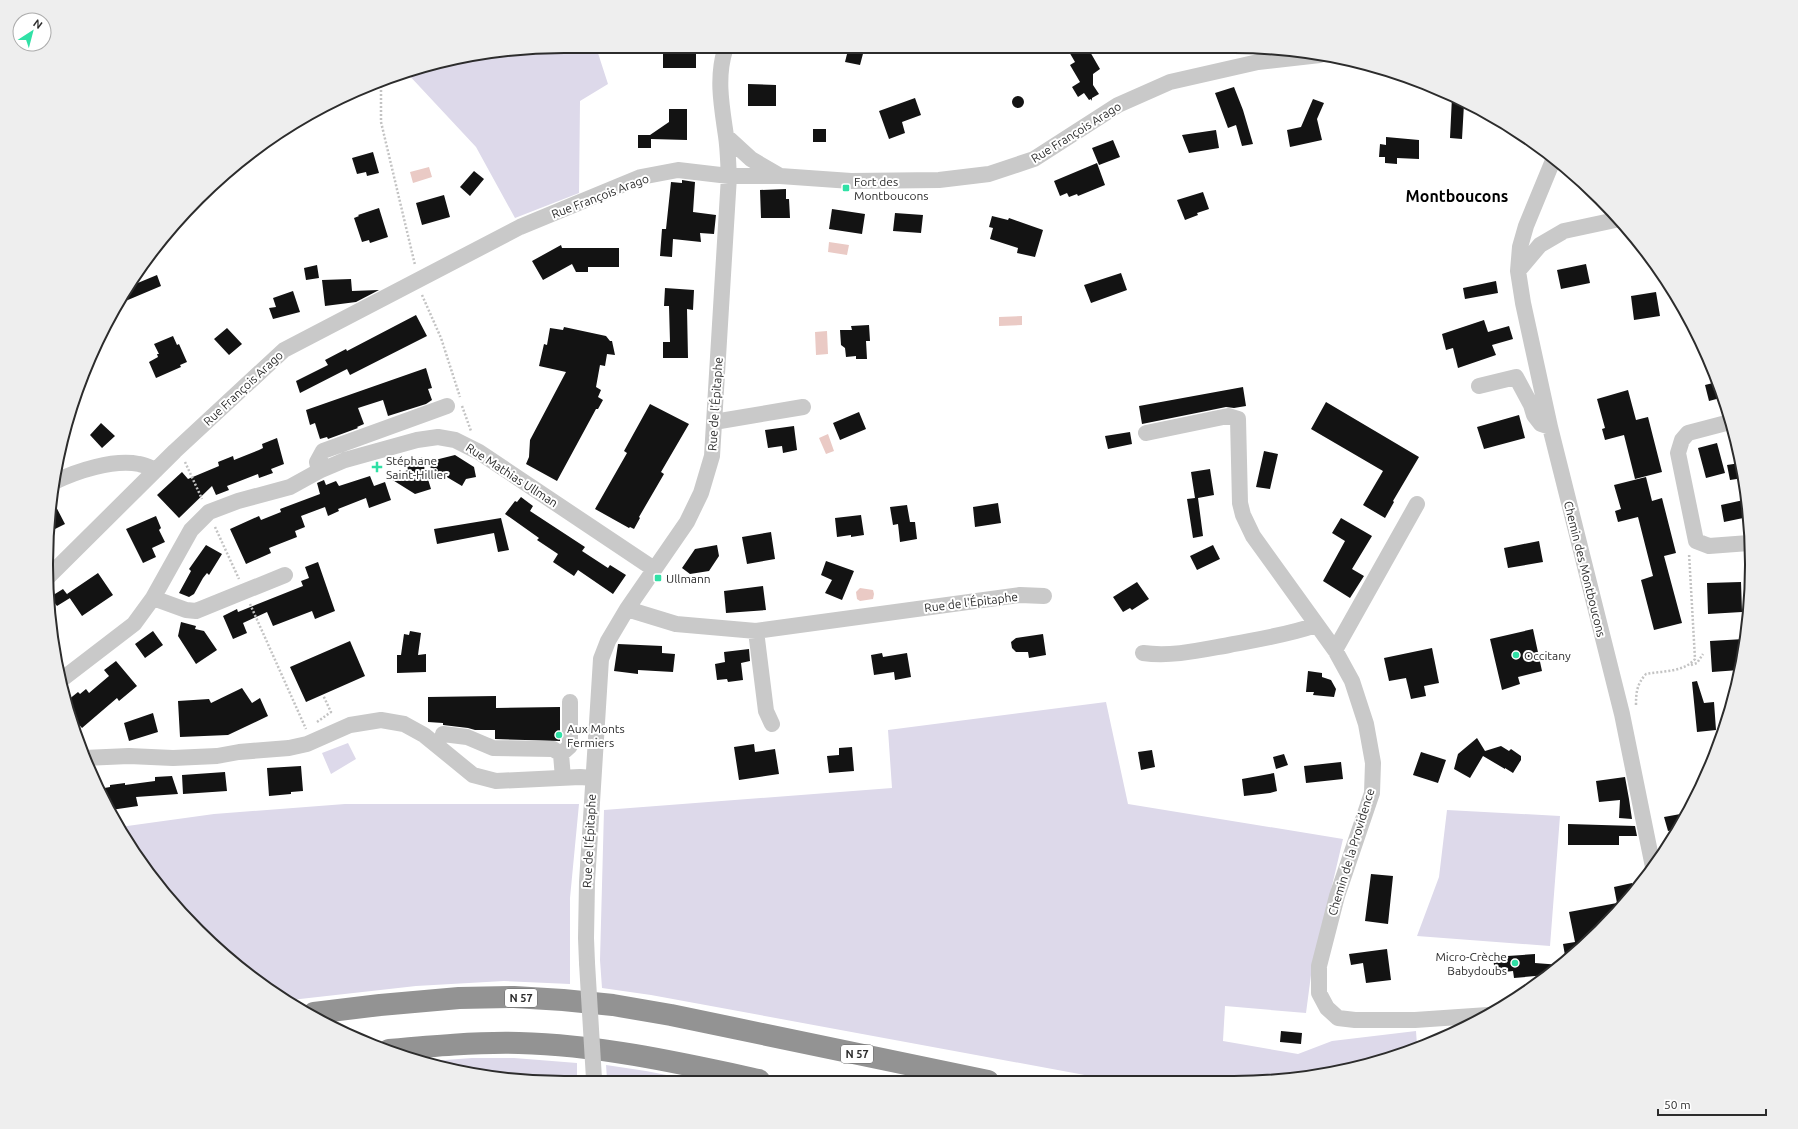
<svg xmlns="http://www.w3.org/2000/svg" width="1798" height="1129" font-family="Ubuntu,sans-serif">
  <style>
    .green { fill: #ddd9ea }
    .water { fill: #eacac5 }
    .building { fill: #131313 }
    .lines { fill: none; stroke-linecap: round; stroke-linejoin: round }
    .path { stroke: #c3c3c3; stroke-width: 2.5; stroke-dasharray: 2 2; stroke-linecap: butt }
    .minor { stroke: #c9c9c9; stroke-width: 16 }
    .highway { stroke: #939393; stroke-width: 22 }
    .minor-bridge { stroke: #c9c9c9; stroke-width: 16 }
    .poi-dot { fill: #30e1a6; stroke: #fff; stroke-width: 1.5 }
    .labels { text-anchor: middle; dominant-baseline: central; stroke-width: 4; stroke-linejoin: round; paint-order: stroke }
    .shield { fill: #fff; stroke: #6b6b6b; stroke-width: 1 }
    .shield-label { font-size: 11px; font-weight: bold; fill: #2c2c2c }
    .street-label { font-size: 12px; fill: #2c2c2c; stroke: #fff }
    .poi-label { font-size: 12px; fill: #2c2c2c; stroke: #fff; text-anchor: start }
    .district-label { font-size: 16px; font-weight: bold; fill: #000; stroke: #fff }
    .rim { fill: none; stroke: #2c2c2c; stroke-width: 2 }
  </style>
  <rect width="100%" height="100%" fill="#fff"/>
  <path class="green" d="M497 50H597L608 84 580 101 579 193 515 218 476 147 406 72Z
    M1106 702 1128 804 1343 839 1311 975 1306 1013 1225 1006 1223 1041 1298 1054 1332 1041 1416 1031 1417 1045 1368 1065 1268 1082 1117 1081 651 995 602 988 600 960 604 810 892 788 888 730Z
    M348 743 356 759 331 774 322 753Z
    M345 804H579L570 898V984L504 981 416 986 291 1000 249 976 175 907 133 852 120 827 214 814Z
    M1447 810 1560 816 1550 946 1417 936 1439 877Z
    M472 1058H514L577 1063V1079H497L432 1061Z
    M606 1065 646 1071 687 1079H607Z"/>
  <path class="water" d="M429 167 432 177 413 183 410 172Z
    M829 242 849 245 847 255 828 252Z
    M1022 316V325L999 326V317Z
    M827 331 828 354 816 355 815 332Z
    M828 434 834 451 826 454 819 438Z
    M860 588 873 590 874 594 873 599 860 601 857 599 856 592Z"/>
  <path class="building" d="M663 50H696V68H663Z
    M848 50H864L860 65 845 62Z
    M1068 50H1089L1100 69 1093 74V85L1099 94 1092 98V101L1091 99 1089 100 1084 93 1078 97 1072 87 1080 82 1070 65 1075 62Z
    M748 84 776 85V106H748Z
    M1234 87 1243 110 1253 144 1242 146 1236 125 1228 128 1215 93Z
    M1012 102a6 6 0 1 1 12 0a6 6 0 1 1-12 0Z
    M1452 97 1464 104 1462 139 1450 138Z
    M915 98 921 115 902 122 905 133 889 139 879 111Z
    M1313 99 1324 103 1317 119 1322 140 1290 147 1287 130 1301 127Z
    M669 109H687V140L651 139V148H638V135H650L669 122Z
    M813 129H826V142H813Z
    M1216 130 1219 148 1189 153 1182 135Z
    M1386 137 1419 140V159L1397 158V164L1385 163V157H1379L1380 144 1386 145Z
    M1113 140 1120 157 1099 165 1092 148Z
    M373 152 379 173 367 176 366 172 357 174 352 158Z
    M1097 163 1105 185 1078 196 1077 194 1069 197 1067 193 1060 196 1054 181Z
    M474 171 484 179 470 196 460 187Z
    M682 180 695 182 693 212 716 215 714 234 700 233 701 242 673 239 672 257 660 256 662 229H666L671 182 682 183Z
    M786 189V199H789L790 218H761L760 190Z
    M1203 192 1209 209 1197 213 1198 215 1185 220 1177 200Z
    M444 195 450 217 422 225 416 203Z
    M379 208 388 237 370 243 369 240 362 242 354 218 359 216 358 215Z
    M832 209 865 214 862 234 829 229Z
    M895 213 923 215 921 233 893 231Z
    M992 216 1008 220 1009 218 1043 230 1035 257 1017 253 1018 248 990 239 993 228 989 227Z
    M561 245 562 248H619V267H588V272H576L572 264 543 280 532 261Z
    M1586 264 1590 283 1561 289 1557 270Z
    M317 265 319 278 306 280 304 268Z
    M1121 273 1127 290 1091 303 1084 285Z
    M157 275 161 286 116 305 128 287Z
    M351 279 352 291 379 290 356 302 325 306 322 280Z
    M1496 281 1498 293 1465 299 1463 288Z
    M665 288 694 290 693 310 687 309 688 358H663V342H670L669 306H664Z
    M293 291 300 312 273 319 269 308 276 307 273 298Z
    M1656 292 1660 316 1634 320 1631 296Z
    M416 315 427 336 350 375 347 369 300 393 296 381 328 365 325 360 346 349 347 351Z
    M1484 320 1488 332 1509 326 1513 339 1492 345 1496 355 1458 368 1453 348 1446 350 1442 334Z
    M869 325 870 341H866L867 359H856V356L846 357 845 348 841 345 840 330H852L851 326Z
    M564 327 606 336 610 341H612L615 355 607 354 605 366 600 365 596 387 601 390 598 397 603 400 598 409H596L557 481 526 464 529 457 530 440 566 372 539 366 544 344 547 345 550 328 563 330Z
    M227 328 242 344 229 355 214 339Z
    M173 336 177 345 179 344 187 362 180 365 181 367 156 378 149 362 158 357 157 354H159L154 344Z
    M426 368 432 388 428 389 432 400 426 404 388 416 383 400 358 408 364 424 357 427 358 428 328 439 327 437 320 439 315 423 310 425 306 410Z
    M1717 382 1724 397 1709 401 1705 385Z
    M1243 387 1246 406 1234 408 1226 407 1142 424 1139 406Z
    M1628 390 1636 420 1648 417 1662 472 1635 479 1624 435 1605 440 1602 429 1605 428 1597 399Z
    M1326 402 1419 457 1393 501 1394 502 1385 518 1363 505 1383 471 1311 429Z
    M650 404 689 424 661 472 664 474 639 517 640 518 634 529 630 527 629 528 595 509 627 453 624 451Z
    M859 412 866 429 840 440 833 423Z
    M1519 415 1525 438 1484 449 1477 427Z
    M101 423 115 436 102 448 90 435Z
    M794 426 797 450 783 453 782 446 768 448 765 430Z
    M1130 432 1132 444 1108 449 1105 436Z
    M277 438 284 464 271 469 273 473 259 478 258 474 227 486 229 490 216 495 212 486 179 518 157 495 182 472 188 479 219 466 218 462 233 456 234 460 259 450 263 448 262 444Z
    M1717 443 1725 473 1706 478 1698 448Z
    M1264 451 1278 454 1270 489 1256 487Z
    M455 455 474 467 476 477 466 479 462 486 423 463 431 489 415 494 391 479 403 475V472L408 470 406 461 422 457 423 463Z
    M1740 463 1743 478 1730 480 1727 465Z
    M1210 469 1214 495 1198 498 1203 536 1193 538 1187 499 1195 498 1191 472Z
    M370 476 374 486 385 482 391 500 369 508 366 498 338 509 339 511 328 516 325 507 301 516 305 527 295 531 297 537 269 548 271 553 246 564 230 529 259 516 261 520 281 512 280 509 320 494 317 483 324 480 326 485 336 481 339 486Z
    M1646 477 1652 501 1662 498 1676 553 1664 556 1682 623 1654 630 1641 580 1653 576 1638 517 1618 522 1615 511 1621 509 1614 485Z
    M521 497 533 506 530 511 585 547 582 551 608 568 610 565 626 575 613 594 578 570 574 576 553 562 558 554 537 540 539 538 505 514 515 501 517 502Z
    M52 499 65 524 49 532 50 529Z
    M1748 499V517L1724 522 1721 505Z
    M998 503 1001 523 975 527 973 507Z
    M907 505 910 522H915L917 539 900 542 898 524 893 525 890 507Z
    M861 515 864 535 851 537V535L837 537 835 518Z
    M156 516 161 528 159 530 165 542 152 548 156 557 143 563 126 529Z
    M501 518 509 550 498 552 494 533 437 544 434 529Z
    M1341 518 1372 536 1352 569 1364 576 1350 598 1323 581 1345 541 1332 533Z
    M771 532 775 559 747 564 742 537Z
    M1539 541 1543 562 1508 568 1504 548Z
    M206 545 222 554 209 575 207 573 203 578 194 594 189 597 179 593 191 571 189 569Z
    M717 545 719 556 709 571 690 574 682 568 695 549Z
    M1213 545 1220 559 1197 570 1190 556Z
    M826 561 854 571 842 600 825 593 832 580 821 575Z
    M318 562 335 611 315 619 312 611 273 626 267 612 243 623 247 633 233 639 223 616 237 609 238 612 303 586 301 581 309 578 305 567Z
    M98 573 113 595 82 616 67 594Z
    M1137 582 1149 599 1132 610 1130 608 1123 612 1113 597Z
    M1741 582 1742 612 1708 614 1707 583Z
    M763 586 766 610 726 613 724 591Z
    M63 589 70 598 57 606 50 597Z
    M181 622 196 626 195 629 204 631 217 650 196 664 178 636Z
    M1533 629 1542 671 1518 677 1520 684 1502 690 1490 639Z
    M153 631 163 645 145 658 135 644Z
    M410 631 421 633 418 655 426 654V672L397 673V655H401L404 634 409 635Z
    M1043 634 1046 655 1029 658 1028 652H1016L1012 648 1011 642 1016 638Z
    M1744 639 1739 670 1712 672 1710 641Z
    M350 641 365 676 306 702 290 667Z
    M618 644 662 646V653L675 654 673 672 638 670V674L614 671Z
    M1432 648 1439 683 1424 686 1426 696 1411 699 1406 678 1389 681 1384 658Z
    M749 649 750 661 741 663 743 680 728 682 727 679 717 680 715 664 725 662 724 652Z
    M882 653 883 657 907 653 911 677 895 680 894 672 874 675 871 655Z
    M116 661 137 686 119 701 117 698 82 728 68 712 66 706 70 703 68 700 78 692 80 694 86 689 89 693 109 676 104 670Z
    M1308 671 1322 673V677L1331 680 1336 689 1334 697 1313 695 1314 692H1306Z
    M1697 681 1704 703 1714 702 1716 730 1697 732 1692 682Z
    M242 688 252 703 260 698 268 716 228 735 180 737 178 701 209 699 211 703Z
    M496 696V708L560 707V741L495 739V730H475L468 728 443 725V723L428 722V697Z
    M153 713 158 732 129 741 124 723Z
    M1477 738 1485 751 1501 746 1509 751 1511 749 1521 756V760L1513 773 1505 768V769L1483 756 1470 778 1454 769 1458 754Z
    M754 744 755 752 775 749 779 774 739 780 734 747Z
    M852 747 854 771 829 773 827 756 839 755V748Z
    M1152 750 1155 767 1141 770 1138 752Z
    M1421 752 1446 760 1438 783 1413 775Z
    M1284 754 1288 765 1276 769 1273 757Z
    M1341 762 1343 779 1306 783 1304 766Z
    M301 766 303 791 291 792V794L269 796 267 768Z
    M225 772 227 791 183 794 182 775Z
    M1274 773 1277 791 1270 793 1244 796 1242 779Z
    M172 776 178 794 136 797 138 806 111 810 99 789 110 787V785L125 783V785L155 781V777Z
    M1625 777 1629 799 1632 819 1619 818 1620 800 1599 802 1596 781Z
    M1686 813 1676 829 1668 831 1664 817Z
    M1568 824 1635 826 1637 836H1619V845H1568Z
    M1371 874 1393 876 1388 924 1365 921Z
    M1632 883 1634 892 1575 954 1566 961 1563 944 1575 942 1569 912 1617 903 1614 887Z
    M1387 949 1391 980 1366 983 1363 963 1351 965 1349 954Z
    M1535 954V963L1561 965 1546 975 1514 978 1513 971 1495 973 1493 957Z
    M1281 1031 1302 1033 1301 1044 1280 1042Z"/>
  <g class="lines">
    <path class="path" d="M381 82V122L415 265
      M422 295 441 338 460 397
      M462 406 471 431
      M185 462 202 499
      M215 527 239 579
      M250 604 306 729
      M1691 665 1697 663 1703 654
      M1636 705C1636 692 1637 684 1646 674 1663 671 1684 672 1695 659L1689 553
      M317 722 331 712 323 695"/>
    <path class="minor" d="M727 137 751 159 780 176
      M1554 158 1526 226 1520 247 1518 271 1523 303 1550 427 1622 714 1653 867
      M1518 271 1540 245 1564 231 1620 219
      M1479 386 1516 377 1531 405 1534 415 1541 424 1550 427
      M714 422 803 407
      M1730 422 1688 433 1682 440 1678 453 1696 541 1709 546 1749 543
      M1146 433 1228 416 1238 419 1240 503 1243 515 1253 536 1335 650 1352 681 1366 724 1373 763 1372 793 1337 896 1319 966V993L1327 1008 1338 1018 1355 1020H1415L1488 1015
      M319 471 317 462 323 451 447 406
      M54 482C77 471 113 459 139 464 145 465 151 468 156 470
      M48 577 175 451 284 350 520 227 641 177 678 170 729 176H780L851 181 939 180 989 174 1034 159 1118 105 1170 82 1258 62 1320 55
      M153 598 186 610 196 611 285 575
      M627 609 676 624 756 631 1020 595 1044 596
      M756 631 766 711 772 724
      M1335 650 1417 504
      M1143 653C1172 657 1201 650 1229 645 1259 639 1288 635 1316 625
      M61 680 134 624 153 598 191 530 209 512 238 501 290 487 319 471 345 460 417 440 438 437 455 440 479 452 654 569
      M443 734 467 737 493 748 553 749 561 754
      M84 758 129 756 173 758 217 756 239 752 289 748 307 744 350 725 381 720 404 724 424 735 473 775 496 781 580 777 593 778
      M563 778 561 754 570 746V702
      M587 963 586 938 587 882 601 659 608 641 627 609 687 522 701 493 712 456 729 176C728 163 728 149 726 136 722 108 716 78 725 50"/>
    <path class="highway" d="M314 1013 380 1005 459 998 514 997 563 1000 613 1005 671 1015 988 1081
      M389 1050C432 1046 476 1042 519 1043 600 1045 680 1063 759 1080"/>
    <path class="minor-bridge" d="M587 963 594 1079"/>
  </g>
  <g class="poi-dot">
    <rect x="842" y="184" width="8" height="8" rx="2"/>
    <path d="M375 461h4v4h4v4h-4v4h-4v-4h-4v-4h4z"/>
    <rect x="654" y="574" width="8" height="8" rx="2"/>
    <circle cx="1516" cy="655" r="4"/>
    <circle cx="559" cy="735" r="4"/>
    <circle cx="1515" cy="963" r="4"/>
  </g>
  <g class="labels">
    <g class="shield">
      <rect x="505" y="989" width="32" height="18" rx="3"/>
      <rect x="841" y="1045" width="32" height="18" rx="3"/>
    </g>
    <g class="shield-label">
      <text x="521" y="998">N 57</text>
      <text x="857" y="1054">N 57</text>
    </g>
    <g class="street-label">
      <text transform="translate(1076 132) rotate(-32)">Rue François Arago</text>
      <text transform="translate(600 196) rotate(-21)">Rue François Arago</text>
      <text transform="translate(243 388) rotate(-43)">Rue François Arago</text>
      <text transform="translate(715 404) rotate(-86)">Rue de l'Épitaphe</text>
      <text transform="translate(512 475) rotate(33)">Rue Mathias Ullman</text>
      <text transform="translate(1585 569) rotate(76)">Chemin des Montboucons</text>
      <text transform="translate(971 602) rotate(-7)">Rue de l'Épitaphe</text>
      <text transform="translate(589 841) rotate(-87)">Rue de l'Épitaphe</text>
      <text transform="translate(1351 852) rotate(-73)">Chemin de la Providence</text>
    </g>
    <g class="poi-label">
      <text x="854" y="181">Fort des<tspan x="854" dy="14">Montboucons</tspan></text>
      <text x="386" y="460">Stéphane<tspan x="386" dy="14">Saint-Hillier</tspan></text>
      <text x="666" y="578">Ullmann</text>
      <text x="1524" y="655">Occitany</text>
      <text x="567" y="728">Aux Monts<tspan x="567" dy="14">Fermiers</tspan></text>
      <text x="1507" y="956" text-anchor="end">Micro-Crèche<tspan x="1507" dy="14">Babydoubs</tspan></text>
    </g>
    <g class="district-label">
      <text x="1457" y="196">Montboucons</text>
    </g>
  </g>
  <path d="M0 0H1798V1129H0ZM564 53H1234A511 511 0 0 1 1745 564V565A511 511 0 0 1 1234 1076H564A511 511 0 0 1 53 565V564A511 511 0 0 1 564 53Z" fill="#eee" fill-rule="evenodd"/>
  <path class="rim" d="M564 53H1234A511 511 0 0 1 1745 564V565A511 511 0 0 1 1234 1076H564A511 511 0 0 1 53 565V564A511 511 0 0 1 564 53Z"/>
  <g transform="translate(32 32) rotate(36)"><circle r="19" fill="#ffffff" stroke="#ababab"/>
  <path d="M0-3L7 15L0 10L-7 15Z" fill="#30e1a6"/>
  <text y="-6" font-size="11" font-weight="bold" text-anchor="middle" fill="#2c2c2c">N</text>
  </g>
  <path d="M1658 1109v6h108v-6" fill="none" stroke="#2c2c2c" stroke-width="2"/>
  <text x="1664" y="1109" font-size="12" fill="#2c2c2c" stroke="#ffffff" stroke-width="3" paint-order="stroke">50 m</text>
</svg>
